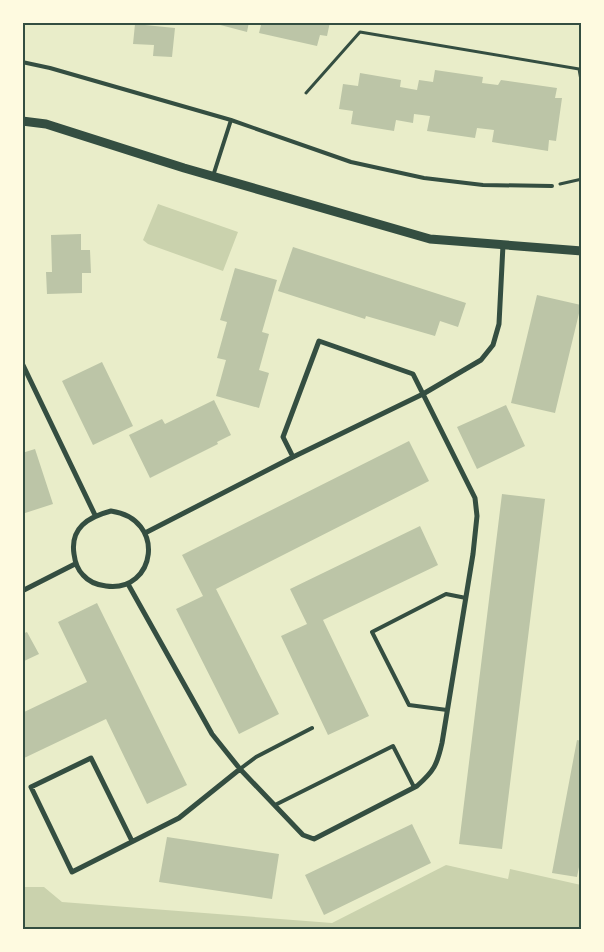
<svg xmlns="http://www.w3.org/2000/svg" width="604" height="952" font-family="'Titillium Web',sans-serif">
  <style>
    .green { fill: #cad2ad }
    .building { fill: #bcc5a7 }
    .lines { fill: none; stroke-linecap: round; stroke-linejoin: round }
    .path { stroke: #344e41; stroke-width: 3 }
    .service { stroke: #344e41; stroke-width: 4 }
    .minor { stroke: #344e41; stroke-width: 5 }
    .tertiary { stroke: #344e41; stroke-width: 9 }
    .neatline { fill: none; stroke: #344e41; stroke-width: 2 }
  </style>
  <rect width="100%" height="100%" fill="#e9edc9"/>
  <path class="green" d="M158 204 238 232 223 271 148 244 143 240Z
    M446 865 508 879 510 869 581 885V929H23V887H44L62 902 332 923Z"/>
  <path class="building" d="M35 22H79V24L35 25Z
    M209 22H249L247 32Z
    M252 22H330L327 36 320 35 317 46 259 33 261 25Z
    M135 24 175 28 172 57 153 56 154 45 133 44Z
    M435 70 483 77 482 83 498 85 501 80 557 88 555 98H562L556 141 549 140 548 151 492 142 494 130 477 128 475 138 427 131 430 116 414 114 413 123 396 120 394 131 351 124 353 111 339 109 343 84 358 86 360 73 401 80 400 87 417 90 419 80 433 82Z
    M81 234V250H90L91 273H82V293L47 294 46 272H52L51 235Z
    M293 247 466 303 458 327 440 321 435 336 366 316 365 319 278 291Z
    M235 268 277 280 262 332 269 334 259 370 269 373 259 408 216 396 226 360 217 358 227 322 220 320Z
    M537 295 581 305 555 413 511 403Z
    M102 362 133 426 93 445 62 381Z
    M214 400 231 435 217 442 218 444 150 478 129 435 162 419 165 424Z
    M506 405 525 446 477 469 457 427Z
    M409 441 429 481 216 589 279 714 239 734 176 609 203 596 182 555Z
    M35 449 53 504 22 514V453Z
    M502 494 545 499 502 849 459 844Z
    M420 526 438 565 323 620 369 716 328 735 281 636 307 624 290 589Z
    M97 603 187 785 147 804 106 719 22 759V713L87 682 58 622Z
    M27 632 39 654 22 662V634Z
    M577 740 582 741V852L577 877 552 873Z
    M412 824 431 863 324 915 305 875Z
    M167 837 279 854 272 899 159 882Z"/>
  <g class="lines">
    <path class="path" d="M306 93 360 32 579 69 582 86
      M560 184 582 179"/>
    <path class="service" d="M22 62 50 68 231 120 351 162 424 178 483 185 552 186
      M213 176 231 120
      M447 710 409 705 372 632 446 594 466 598
      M240 769 256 757 312 728
      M275 805 393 746 414 787"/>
    <path class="minor" d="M22 363 95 515
      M111 511C167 519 156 593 106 586 97 585 89 582 83 575 77 569 75 562 74 554 70 528 88 517 111 511Z
      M145 533 293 457 423 394 481 360 493 345 499 324 503 245
      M128 584 212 734 240 769 303 835 314 839 417 786C434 771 437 765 442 743L473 554 477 516 475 498 413 374 319 341 283 437 293 457
      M22 591 75 564
      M132 841 91 758 31 787 72 872 179 818 240 769"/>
    <path class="tertiary" d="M22 121 46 124 184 168 430 239 582 251"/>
  </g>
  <rect width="604" height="952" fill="none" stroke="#fefae0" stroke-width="48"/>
  <rect x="24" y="24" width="556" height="904" class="neatline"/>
</svg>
